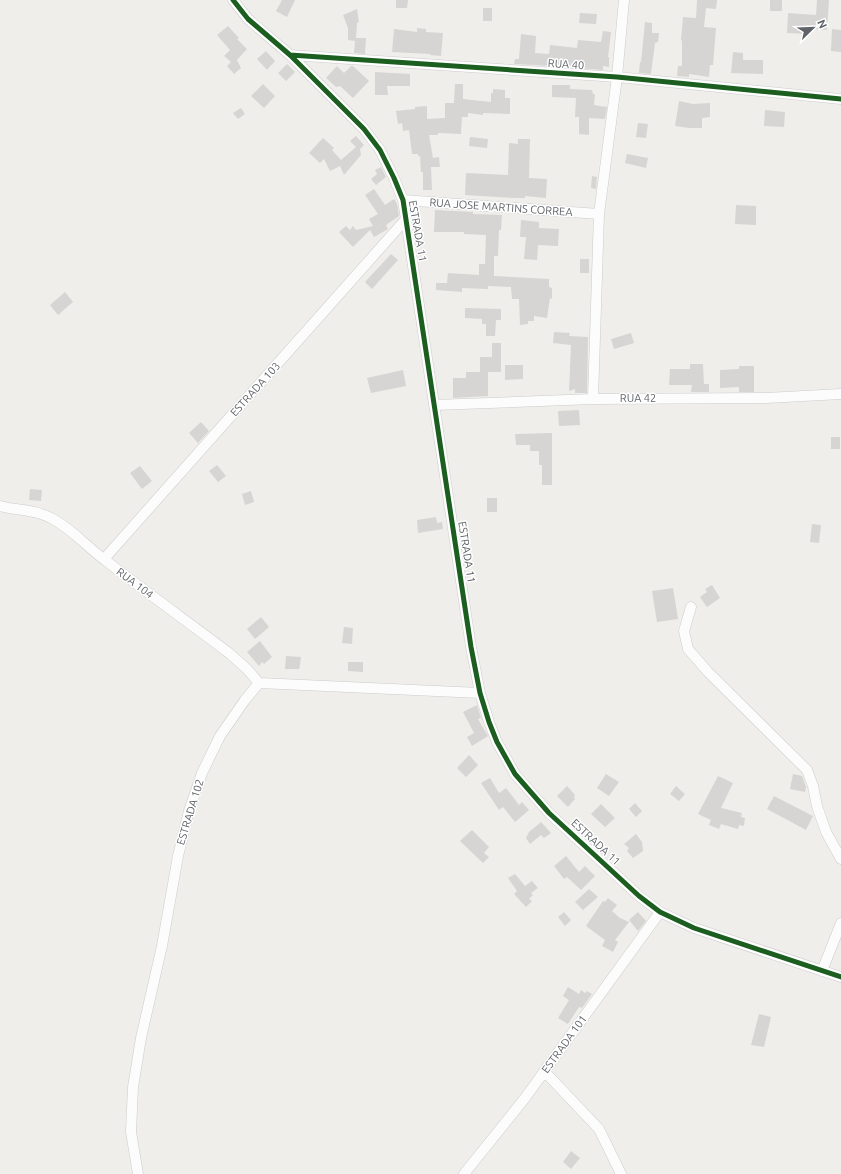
<svg xmlns="http://www.w3.org/2000/svg" width="841" height="1174" font-family="Ubuntu,sans-serif">
  <style>
    .building { fill: #d6d5d3 }
    .lines { fill: none; stroke-linecap: round; stroke-linejoin: round }
    .minor-casing { stroke: #cbcccc; stroke-width: 11 }
    .minor { stroke: #fdfcfc; stroke-width: 10 }
    .cycleway-casing { stroke: #fff; stroke-width: 8 }
    .cycleway { stroke: #1b5e20; stroke-width: 5 }
    .labels { text-anchor: middle; dominant-baseline: central; stroke-width: 3; stroke-linejoin: round; paint-order: stroke }
    .street-label { font-size: 11px; fill: #5f6368; stroke: #fff }
  </style>
  <rect width="100%" height="100%" fill="#efeeea"/>
  <path class="building" d="M282 0H295L287 17 276 11Z
    M396 0H408L407 8H396Z
    M697 0H717L716 9 706 8 704 27 716 28 713 65H710L709 77 689 74V77L677 76 678 66H682V41L681 40 683 17 696 18Z
    M770 0H782V11H770Z
    M817 0H829L827 30 810 29V34L787 33 788 13 816 15Z
    M483 8H492V21H483Z
    M357 9 359 22 357 23 356 38H366L365 54 354 53 355 41 348 40V28L343 15Z
    M580 13 597 14 596 24 579 23Z
    M645 22 652 23V33H659L658 42 655 43 651 74 639 73 640 62H641Z
    M228 26 239 38 237 39 247 49 237 60 241 68 234 74 227 66 231 62 224 56 230 50 217 35Z
    M417 28 426 29V32L443 33 441 56 430 55V54L392 52 394 29 417 32Z
    M832 29 841 30V52L831 51Z
    M603 31 611 32 608 57H609V67L603 66V70L577 68V67L554 64V66L514 64 515 59H519L521 34 536 36 535 53 549 54 550 45 577 48 578 40 601 42Z
    M266 51 275 61 267 70 257 59Z
    M733 52 743 53V60H763V74L731 73Z
    M287 64 295 72 286 81 278 73Z
    M337 66 344 73 351 66H353L369 81 353 98 340 86 336 87 326 78Z
    M375 72 410 74V86H387L388 95H375Z
    M263 84 275 96 264 108 251 96Z
    M455 84H463V99L491 102V93H493V89L505 90V98H510V114L483 113V115L468 113V117H462L461 134 438 133V135H429L433 158 439 157 440 167H431L432 190H423V172H421L420 156H418V154H412L409 130 403 131 402 123 398 124 396 111 415 109V107L427 106V119L445 118V103H454Z
    M552 85H570V89L592 90 593 94H595L594 105 607 107 605 119 589 118V135L579 134V117H575L576 98 552 97Z
    M679 101 693 104 710 103V117L702 118V128H689L675 126Z
    M241 108 245 114 238 119 233 113Z
    M765 110 785 112 784 127 764 126Z
    M638 123 648 124 646 138 636 137Z
    M356 136 364 145 360 149 361 155 344 175 340 166 330 171 324 159 320 163 309 153 323 138 334 148 332 150 341 160 356 147 350 141Z
    M470 137 488 139 487 148 469 146Z
    M518 139H530L529 178 547 179 546 198 525 196V198H514L465 195 466 173 508 175 509 143 518 144Z
    M627 154 648 158 646 168 625 163Z
    M381 167 386 177 376 185 371 179 377 174 375 170Z
    M592 176 597 177 596 189 591 188Z
    M374 189 385 205 394 199 397 204 399 216 386 225 388 229 374 237 370 230 353 247 339 232 346 226 350 230 353 226 356 230 373 226 369 219 378 214 365 195Z
    M736 205 756 206V225L735 224Z
    M435 210 473 212V214L502 215 501 230H499L498 256H494V276L549 279V287L552 288V299L550 298 547 318 534 316V321H528V324L520 325 519 299H512L511 287 488 286V289L462 288V292L436 290V283H447L448 273 479 275V264H485L486 235 464 234V232H434Z
    M521 220 539 222V228L559 229 558 246 538 245 537 260 524 259 526 237H520Z
    M391 254 398 260 372 289 365 282Z
    M580 259H589V273H580Z
    M65 292 73 302 58 315 50 305Z
    M465 308 501 309V320H496L495 336H486V324H482V319L465 318Z
    M554 332 570 333 569 336 588 337 587 393H575V389L569 391 571 345 553 343Z
    M631 333 634 343 614 349 611 339Z
    M492 343H501V372H488V396L453 398V378H466V372H480V357H492Z
    M690 364H703L704 384H709V392H691L692 385H669L670 369H690Z
    M505 365H523V379L505 380Z
    M739 366H754V392H739V387L720 388V370L739 369Z
    M403 370 406 386 371 393 367 378Z
    M579 410 580 425 559 426 558 411Z
    M201 422 209 431 198 443 189 433Z
    M552 433V485H542V465H539V451H530V445H516L515 434Z
    M831 437H840V449H831Z
    M217 465 226 476 218 482 209 471Z
    M140 466 152 481 142 489 130 473Z
    M30 489 42 490 41 501 29 500Z
    M251 491 254 502 245 505 242 494Z
    M487 498H497V512H487Z
    M436 517 437 523 442 522 443 529 418 533 417 520Z
    M812 524 821 525 819 543 810 542Z
    M712 585 720 598 707 607 700 597 707 592 705 589Z
    M673 588 678 619 657 622 652 591Z
    M261 617 269 627 255 639 247 629Z
    M344 627 353 628 352 644 342 643Z
    M260 641 272 657 264 664 262 662 259 666 247 652Z
    M286 656 301 657 300 665 299 669H285Z
    M348 662H363V672L348 671Z
    M477 705 481 718 478 719 488 736 472 746 467 737 474 733 463 712Z
    M469 755 478 765 466 777 457 768Z
    M606 774 619 782 609 796 597 788Z
    M793 774 802 776 806 787 805 792 790 789Z
    M718 776 733 783 721 808 742 813 741 817 745 818 744 826 739 825 738 829 721 824 719 829 709 825 711 820 698 814Z
    M490 778 499 793 506 788 519 805 522 802 529 810 515 822 503 807 499 810 481 783Z
    M567 786 575 795 574 797 575 799 568 807 557 796Z
    M676 786 685 794 679 801 670 794Z
    M774 796 813 816 806 830 767 809Z
    M635 803 642 811 636 817 629 809Z
    M601 804 615 818 605 827 591 814Z
    M541 822 551 833 544 838 541 835 530 844 526 838 529 832Z
    M472 830 489 847 484 853 489 857 483 863 460 841Z
    M636 834 642 842 643 851 633 858 627 851 629 848 624 844Z
    M566 856 579 872 585 866 595 876 581 890 567 877 564 879 554 866Z
    M515 874 525 886 532 881 538 888 531 893 533 895 529 899 532 901 526 907 514 894 517 891 508 878Z
    M589 889 598 897 583 910 575 902Z
    M608 898 617 905 612 911 620 918 629 922 615 940 618 942 613 952 602 946 605 940 586 926 603 901 605 902Z
    M564 912 571 920 565 926 558 917Z
    M638 912 646 921 638 931 629 920Z
    M568 987 579 994 581 990 585 993 587 991 592 994 582 1008 579 1007 568 1024 558 1018 569 1000 563 996Z
    M759 1014 771 1017 764 1047 751 1045Z
    M571 1151 580 1158 571 1169 563 1162Z"/>
  <g class="lines">
    <defs>
      <path id="minor" d="M233 0 248 19 290 55 364 129 380 150 394 178 403 200 471 647 480 693 489 722 497 742 515 774 549 813 639 896 660 912 694 928 841 977
        M290 55 617 77 841 99
        M403 200 599 214
        M593 399 599 214 617 77 624 0
        M434 405 593 399 766 398 841 394
        M0 506C19 511 34 509 53 519 73 530 87 547 105 560 146 592 188 622 229 653L247 669 259 683
        M104 559 406 219
        M691 607 684 631 688 649 708 672 807 770 813 786 817 806 826 832 841 859
        M259 683 480 693
        M822 971 841 923
        M544 1071 599 1129 621 1174
        M138 1174 131 1132 133 1087 141 1038 162 946 178 856 189 811 202 773 220 736 245 700 259 683
        M464 1174 525 1098 660 912"/>
    </defs>
    <use href="#minor" class="minor-casing"/>
    <use href="#minor" class="minor"/>
    <defs>
      <path id="cycleway" d="M233 0 248 19 290 55 364 129 380 150 394 178 403 200 471 647 480 693 489 722 497 742 515 774 549 813 639 896 660 912 694 928 841 977
        M290 55 617 77 841 99"/>
    </defs>
    <use href="#cycleway" class="cycleway-casing"/>
    <use href="#cycleway" class="cycleway"/>
  </g>
  <g class="labels">
    <g class="street-label">
      <text transform="translate(566 64) rotate(4)">RUA 40</text>
      <text transform="translate(501 207) rotate(4)">RUA JOSE MARTINS CORREA</text>
      <text transform="translate(418 231) rotate(80)">ESTRADA 11</text>
      <text transform="translate(255 389) rotate(-48)">ESTRADA 103</text>
      <text x="638" y="398">RUA 42</text>
      <text transform="translate(467 552) rotate(81)">ESTRADA 11</text>
      <text transform="translate(135 583) rotate(37)">RUA 104</text>
      <text transform="translate(190 812) rotate(-73)">ESTRADA 102</text>
      <text transform="translate(596 842) rotate(43)">ESTRADA 11</text>
      <text transform="translate(564 1044) rotate(-54)">ESTRADA 101</text>
    </g>
  </g>
  <g transform="translate(813 28) rotate(67)" stroke="#ffffff" stroke-width="3" paint-order="stroke">
  <path d="M0-3L7 15L0 10L-7 15Z" fill="#5f6368"/>
  <text y="-6" font-size="11" font-weight="bold" text-anchor="middle" fill="#5f6368">N</text>
  </g>
</svg>
